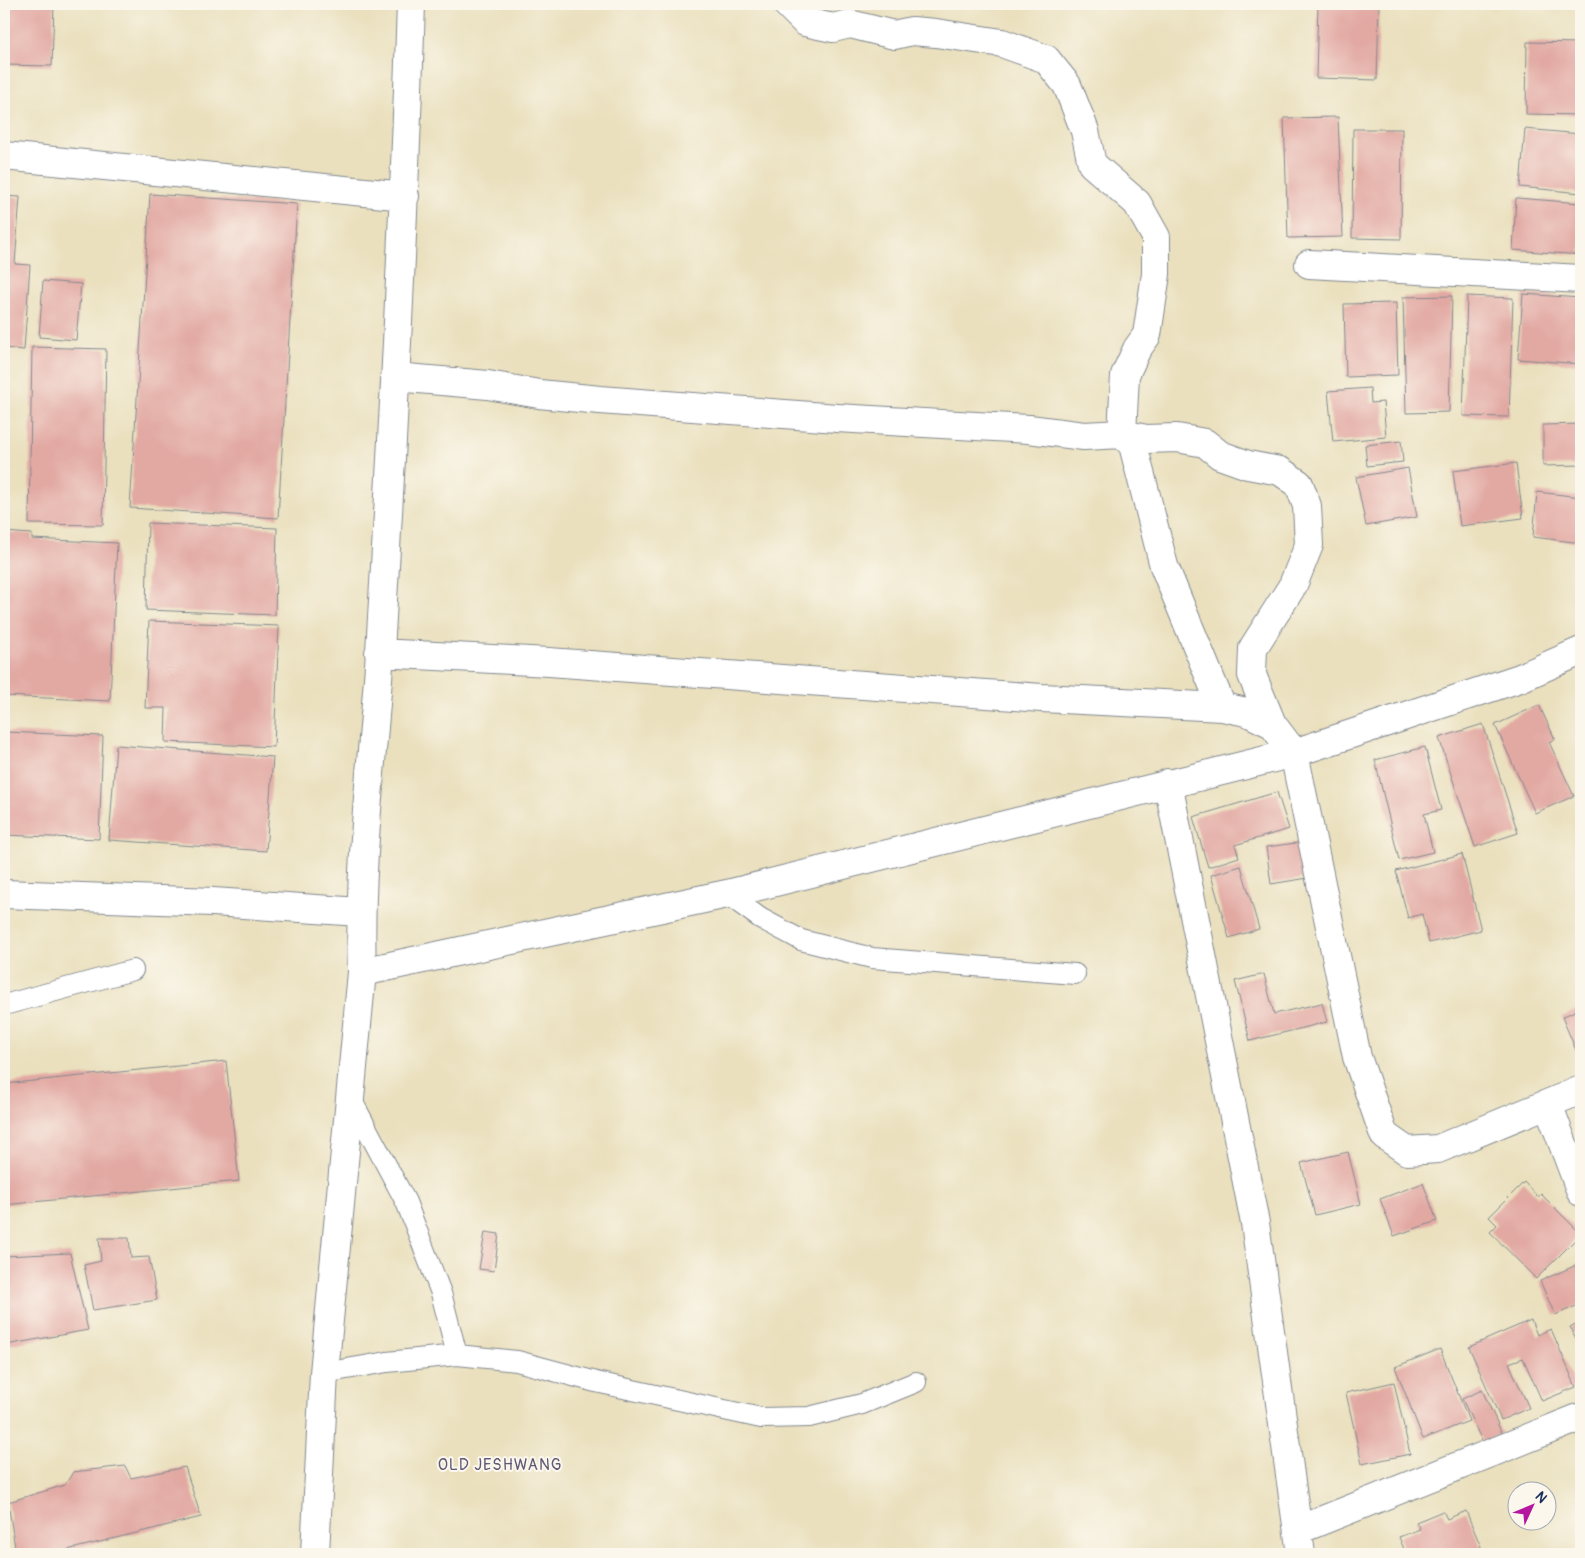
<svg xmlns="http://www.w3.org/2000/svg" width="1585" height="1558" font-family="Pangolin,sans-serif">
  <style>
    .building { fill: #e2a9a3 }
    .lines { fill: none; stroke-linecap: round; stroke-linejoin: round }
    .service-casing { stroke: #82888e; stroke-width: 22 }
    .minor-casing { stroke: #82888e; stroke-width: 30 }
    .service { stroke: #fff; stroke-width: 20 }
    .minor { stroke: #fff; stroke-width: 28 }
    .labels { text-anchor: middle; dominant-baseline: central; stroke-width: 4; stroke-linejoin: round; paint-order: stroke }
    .neighbourhood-label { font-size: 16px; letter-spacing: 1px; fill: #615a76; stroke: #fbf7ec }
  </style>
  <rect width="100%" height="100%" fill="#fbf7ec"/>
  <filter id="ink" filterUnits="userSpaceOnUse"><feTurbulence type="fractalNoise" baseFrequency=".02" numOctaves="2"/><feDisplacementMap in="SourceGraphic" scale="10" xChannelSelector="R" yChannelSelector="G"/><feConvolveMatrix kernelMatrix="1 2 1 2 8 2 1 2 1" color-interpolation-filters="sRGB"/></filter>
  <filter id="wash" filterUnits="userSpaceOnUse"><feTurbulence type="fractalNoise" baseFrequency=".0096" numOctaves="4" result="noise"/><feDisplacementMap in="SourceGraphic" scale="20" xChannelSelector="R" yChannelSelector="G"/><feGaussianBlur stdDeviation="1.12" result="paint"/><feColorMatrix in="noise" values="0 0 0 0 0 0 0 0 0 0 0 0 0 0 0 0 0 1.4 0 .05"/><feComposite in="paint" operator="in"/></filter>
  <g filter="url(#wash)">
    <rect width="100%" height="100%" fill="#eae0be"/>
    <g id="blocks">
      <path class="building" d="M4 4H54L52 66 4 65Z
        M1318 4H1379L1377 80 1316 78Z
        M1527 42 1581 43V115L1526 114Z
        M1338 117 1343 237 1288 238 1284 118Z
        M1353 129H1402L1401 239 1352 238Z
        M1525 129 1581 134V193L1520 187Z
        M150 194 297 204 278 518 130 508Z
        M4 196 20 197 15 264 30 265 24 350 4 348Z
        M1516 198 1581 203V255L1513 250Z
        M43 281 81 284 76 340 39 337Z
        M1523 294 1581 298V364L1518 359Z
        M1452 296 1449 412 1406 413 1403 297Z
        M1467 296 1513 298 1509 417 1463 416Z
        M1396 303 1398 375 1346 377 1344 304Z
        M32 347 106 349 103 525 29 524Z
        M1370 388 1371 403 1383 402 1386 437 1333 442 1328 391Z
        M1581 424V465L1543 466V425Z
        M1401 441 1403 462 1367 466 1365 445Z
        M1516 463 1523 518 1460 526 1453 471Z
        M1408 468 1417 517 1366 526 1356 477Z
        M1537 492 1581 497V543L1533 537Z
        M148 523 277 528 275 615 146 610Z
        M4 532 32 534V539L117 543 110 701 4 696Z
        M149 621 279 626 274 747 165 742 166 708H145Z
        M1539 705 1555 739 1549 742 1574 796 1535 813 1495 725Z
        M1483 724 1518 833 1475 847 1439 738Z
        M4 732 103 736 99 839 4 835Z
        M116 745 273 757 266 851 109 840Z
        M1425 747 1441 810 1424 814 1433 852 1399 860 1375 760Z
        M1277 792 1289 829 1235 845 1239 857 1208 867 1193 817Z
        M1303 842 1308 878 1271 884 1266 847Z
        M1462 854 1481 930 1429 943 1422 914 1408 918 1396 871Z
        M1241 866 1259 929 1229 938 1211 875Z
        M1264 974 1274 1014 1322 1003 1327 1022 1250 1041 1235 981Z
        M1581 1008V1062L1562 1017Z
        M226 1061 239 1181 4 1205V1084Z
        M1348 1152 1361 1204 1315 1215 1301 1163Z
        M1524 1182 1538 1197 1541 1194 1581 1234 1536 1279 1490 1232 1497 1225 1489 1217Z
        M1423 1183 1437 1221 1394 1236 1380 1199Z
        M485 1232 499 1234 494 1271 479 1269Z
        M99 1238H129L131 1258 149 1257 157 1300 93 1310 84 1265 101 1261Z
        M70 1253 88 1330 6 1345 4 1333V1256Z
        M1581 1263V1304L1555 1315 1540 1281Z
        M1531 1320 1537 1335 1551 1329 1576 1387 1542 1401 1523 1358 1509 1363 1529 1408 1501 1420 1469 1347Z
        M1581 1321V1348L1570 1327Z
        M1440 1349 1469 1421 1423 1439 1395 1367Z
        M1394 1382 1410 1454 1362 1464 1346 1393Z
        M1482 1390 1502 1433 1483 1443 1462 1399Z
        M125 1466 131 1478 185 1467 201 1517 51 1554H16L8 1502 65 1485 73 1472Z
        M1443 1511 1447 1519 1466 1511 1484 1554H1406L1399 1537 1420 1529 1416 1522Z"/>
    </g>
  </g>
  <g filter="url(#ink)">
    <use href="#blocks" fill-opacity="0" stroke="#82888e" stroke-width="1"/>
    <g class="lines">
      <defs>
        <path id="service" d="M727 894 760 918 801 940 872 958 1075 974
          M4 1005 133 970
          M350 1097 406 1202 441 1293 457 1355
          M324 1373 387 1362 457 1355 517 1361 596 1382 761 1418 809 1417 862 1404 916 1382"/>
        <path id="minor" d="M787 4 805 22 833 28 850 24 894 35 912 31 936 33 1002 43 1046 59 1067 85 1085 131 1092 164 1137 203 1156 237V274L1147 335 1137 349 1125 375 1122 434 1146 439 1177 438 1205 443 1220 455 1248 465 1280 471 1299 484 1307 506 1309 545 1293 585 1253 648 1252 675 1272 724
          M4 156 405 196
          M1309 264 1581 279
          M395 377 488 385 539 394 600 400 837 418 1029 429 1084 436 1122 434 1133 445 1164 566 1222 707
          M379 653 549 662 1042 698 1222 707 1247 712 1272 724 1294 753 1357 1057 1384 1135 1407 1151 1438 1149 1581 1090
          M1168 783 1255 1223 1301 1554
          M4 894 213 902 360 912
          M362 972 727 894 1294 753 1520 678 1581 651
          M1548 1104 1581 1192
          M1298 1530 1581 1417
          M315 1554 324 1373 362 972C358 865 373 758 380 651 393 436 404 220 411 4"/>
      </defs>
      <use href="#service" class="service-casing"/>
      <use href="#minor" class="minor-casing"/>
      <use href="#service" class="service"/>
      <use href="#minor" class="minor"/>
    </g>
  </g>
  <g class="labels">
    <g class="neighbourhood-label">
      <text x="500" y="1465">OLD JESHWANG</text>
    </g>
  </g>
  <rect width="1585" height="1558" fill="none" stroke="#fbf7ec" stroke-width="20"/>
  <g transform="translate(1532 1506) rotate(46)"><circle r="24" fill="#fbf7ec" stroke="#a1a7b3"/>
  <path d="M0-4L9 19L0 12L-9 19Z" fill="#b5179e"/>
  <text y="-8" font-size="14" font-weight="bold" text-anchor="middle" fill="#1b2f5e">N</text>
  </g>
</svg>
